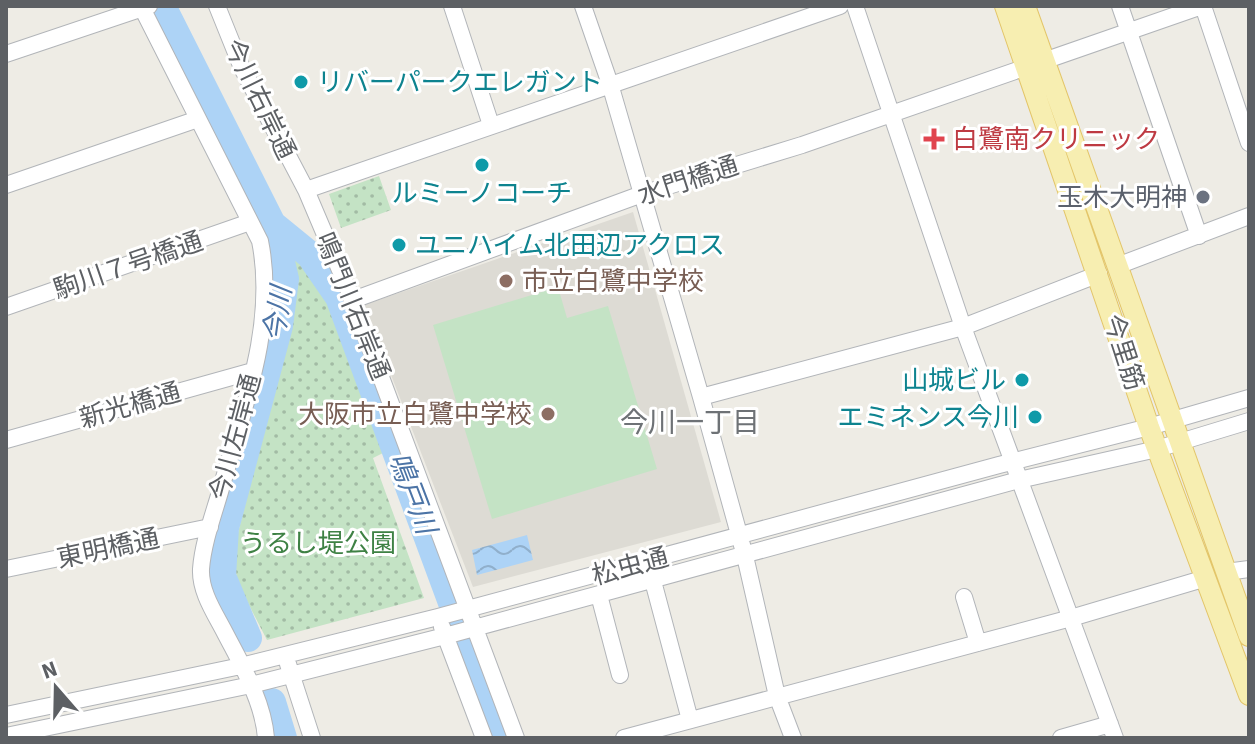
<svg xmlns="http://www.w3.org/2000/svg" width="1255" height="744" font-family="'Source Sans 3','Noto Sans JP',sans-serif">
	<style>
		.education { fill: #dddbd4 }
		.green { fill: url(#green-dots) }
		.pitch { fill: #c4e3c5 }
		.water { fill: url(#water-waves) }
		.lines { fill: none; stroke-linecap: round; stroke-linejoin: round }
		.river { stroke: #add3f6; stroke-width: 28 }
		.minor-casing { stroke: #b2b5b9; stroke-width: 18 }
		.major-casing { stroke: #e3c569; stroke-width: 22 }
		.minor { stroke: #fff; stroke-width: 16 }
		.major { stroke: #f7eeb1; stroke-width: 20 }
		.culture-dot { fill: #0f9aa8; stroke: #fff; stroke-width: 3 }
		.health-dot { fill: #e0444e; stroke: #fff; stroke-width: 3 }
		.worship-dot { fill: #6b7280; stroke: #fff; stroke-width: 3 }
		.education-dot { fill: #8d6e63; stroke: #fff; stroke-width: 3 }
		.labels { text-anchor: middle; stroke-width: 6; stroke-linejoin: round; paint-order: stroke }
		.culture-label { font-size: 26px; fill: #0d838f; stroke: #fff; text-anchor: start }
		.street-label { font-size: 26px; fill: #5d6064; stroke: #fff }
		.health-label { font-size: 26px; fill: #be3a42; stroke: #fff; text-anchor: start }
		.worship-label { font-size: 26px; fill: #5b616d; stroke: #fff; text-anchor: end }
		.education-label { font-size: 26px; fill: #785e54; stroke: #fff; text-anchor: start }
		.park-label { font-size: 26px; fill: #3e8144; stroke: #fff }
		.water-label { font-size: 28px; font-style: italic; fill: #4c74a6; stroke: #fff }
		.neighbourhood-label { font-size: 28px; fill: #6e7276; stroke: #fff }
	</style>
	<defs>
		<pattern id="green-dots" width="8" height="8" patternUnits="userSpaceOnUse" patternTransform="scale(2)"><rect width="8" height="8" fill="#c4e3c5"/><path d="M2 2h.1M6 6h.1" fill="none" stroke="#a2bba4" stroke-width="1.8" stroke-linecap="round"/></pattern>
		<pattern id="water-waves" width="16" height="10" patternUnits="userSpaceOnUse" patternTransform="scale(2)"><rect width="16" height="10" fill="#add3f6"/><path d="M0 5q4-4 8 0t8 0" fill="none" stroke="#90afcb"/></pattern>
	</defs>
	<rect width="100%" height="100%" fill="#eeece5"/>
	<path class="education" d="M 633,212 L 721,522 L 473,587 L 364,305 Z"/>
	<path class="green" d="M 379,176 L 391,210 L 341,228 L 329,194 Z
		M 290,248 C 332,279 366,401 385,452 L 373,458 L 424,598 L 267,640 L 237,582 L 234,549 L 290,323 L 295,286 Z"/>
	<path class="pitch" d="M 558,287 L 567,318 L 608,306 L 657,469 L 492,519 L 433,325 Z"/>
	<path class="water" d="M 527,535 L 533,560 L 477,575 L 472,550 Z"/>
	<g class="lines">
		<path class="river" d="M 162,6 L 272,224 L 285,279 L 279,326 L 225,528 L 222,576 L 248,638
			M 272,224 L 310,255 L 339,297 L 468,646 L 505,738
			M 272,702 L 283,738"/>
		<defs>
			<path id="minor" d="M 141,6 L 260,241 C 277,325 242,412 220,492 C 213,516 203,543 201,569 C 200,591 214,612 224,631 C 241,664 263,700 266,738
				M 217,6 L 242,68 L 306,190 L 348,289 L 516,738
				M 452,6 L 491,125
				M 583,6 L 610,84 L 701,397 L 745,556 L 777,696 L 793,738
				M 855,6 L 963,327 L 1115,738
				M 1120,6 L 1199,236
				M 1203,6 L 1249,143
				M 6,54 L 149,6
				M 6,185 L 198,119
				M 306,190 L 840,6
				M 1117,266 L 1249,216
				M 353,300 L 642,194 L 802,145 L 1202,6
				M 6,307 L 250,222
				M 701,397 L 963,327 L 1099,274
				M 6,440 L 253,371
				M 6,569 L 210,527
				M 1226,572 L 1249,569
				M 653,581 L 690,720
				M 599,595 L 620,675
				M 964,597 L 978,643
				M 442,627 L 484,738
				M 288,664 L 312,738
				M 6,715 L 241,666 L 438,617 L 999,465 L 1149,427 L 1249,398
				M 6,736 L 251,685 L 445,636 L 1019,480 L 1157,449 L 1249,421
				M 624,738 L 1071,618 L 1206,578
				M 1061,738 L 1110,724"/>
			<path id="major" d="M 1005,6 L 1149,427 L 1249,695
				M 1025,6 L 1249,636"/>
		</defs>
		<use href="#minor" class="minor-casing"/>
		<use href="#major" class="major-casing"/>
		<use href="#minor" class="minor"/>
		<use href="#major" class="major"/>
	</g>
	<g class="culture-dot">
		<circle cx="301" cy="82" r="8"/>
		<circle cx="482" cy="165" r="8"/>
		<circle cx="399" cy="245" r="8"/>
		<circle cx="1022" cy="380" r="8"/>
		<circle cx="1035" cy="417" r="8"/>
	</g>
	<path class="health-dot" d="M930 127h8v8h8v8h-8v8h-8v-8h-8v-8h8z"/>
	<circle class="worship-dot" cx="1203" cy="197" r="8"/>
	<g class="education-dot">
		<circle cx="506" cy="281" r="8"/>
		<circle cx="548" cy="414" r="8"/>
	</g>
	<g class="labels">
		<g class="culture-label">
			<text x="317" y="91">リバーパークエレガント</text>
			<text x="482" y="202" text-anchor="middle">ルミーノコーチ</text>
			<text x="415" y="254">ユニハイム北田辺アクロス</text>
			<text x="1006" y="389" text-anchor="end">山城ビル</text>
			<text x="1019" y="426" text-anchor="end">エミネンス今川</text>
		</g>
		<g class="street-label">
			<text transform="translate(260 99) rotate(64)" y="9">今川右岸通</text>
			<text transform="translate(688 180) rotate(-18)" y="9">水門橋通</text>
			<text transform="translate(128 265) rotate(-19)" y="9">駒川７号橋通</text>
			<text transform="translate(353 306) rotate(68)" y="9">鳴門川右岸通</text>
			<text transform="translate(1124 352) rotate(72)" y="9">今里筋</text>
			<text transform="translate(130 405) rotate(-16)" y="9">新光橋通</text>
			<text transform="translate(235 437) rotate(-75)" y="9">今川左岸通</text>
			<text transform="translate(108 548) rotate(-12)" y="9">東明橋通</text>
			<text transform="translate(630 566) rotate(-15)" y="9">松虫通</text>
		</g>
		<g class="health-label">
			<text x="952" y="148">白鷺南クリニック</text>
		</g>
		<g class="worship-label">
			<text x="1187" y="206">玉木大明神</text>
		</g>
		<g class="education-label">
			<text x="522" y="290">市立白鷺中学校</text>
			<text x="532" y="423" text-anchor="end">大阪市立白鷺中学校</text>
		</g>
		<g class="park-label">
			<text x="318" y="552">うるし堤公園</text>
		</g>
		<g class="water-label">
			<text transform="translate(277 314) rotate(-82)" y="10">今川</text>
			<text transform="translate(413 493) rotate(69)" y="10">鳴戸川</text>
		</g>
		<g class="neighbourhood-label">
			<text x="690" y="432">今川一丁目</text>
		</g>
	</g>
	<rect width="1255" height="744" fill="none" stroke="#5d6064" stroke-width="16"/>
	<g transform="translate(56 688) rotate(340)" stroke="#ffffff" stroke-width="6" paint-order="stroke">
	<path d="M0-6L14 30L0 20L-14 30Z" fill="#5d6064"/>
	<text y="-12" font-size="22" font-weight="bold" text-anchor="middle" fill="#5d6064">N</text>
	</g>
</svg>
